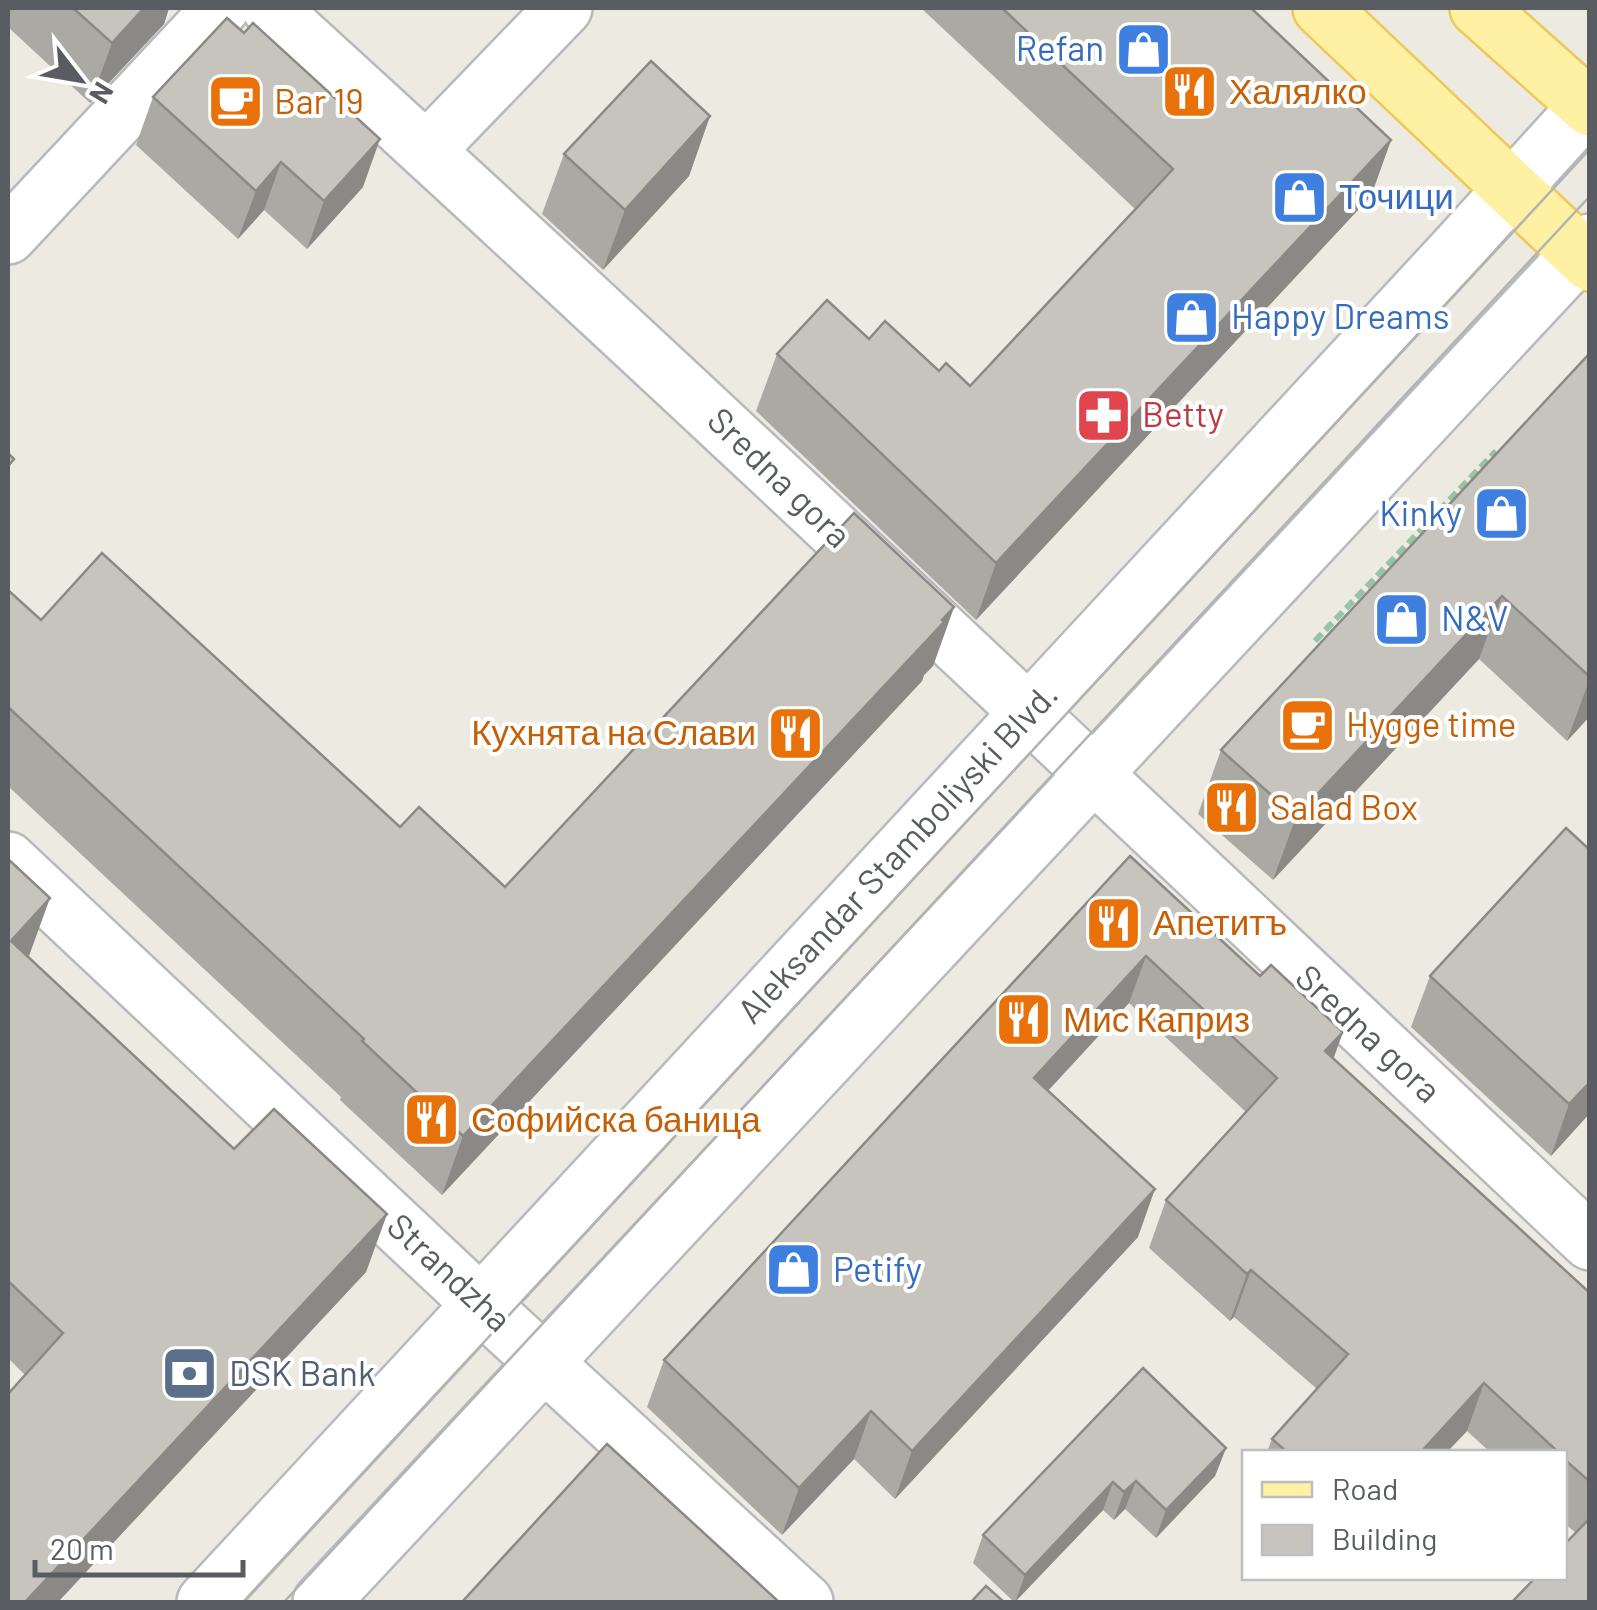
<svg xmlns="http://www.w3.org/2000/svg" width="1597" height="1610" font-family="Barlow,sans-serif">
	<style>
		.lines { fill: none; stroke-linecap: round; stroke-linejoin: round }
		.street-casing { stroke: #b6b9be; stroke-width: 60 }
		.secondary-casing { stroke: #b7bac0; stroke-width: 60 }
		.primary-casing { stroke: #f0c857; stroke-width: 60 }
		.path { stroke: #96c5a4; stroke-width: 6; stroke-dasharray: 10 5; stroke-linecap: butt }
		.street { stroke: #fff; stroke-width: 55 }
		.secondary { stroke: #fff; stroke-width: 55 }
		.primary { stroke: #fef1a4; stroke-width: 55 }
		.tram { stroke: #b2b3b3; stroke-width: 2.5 }
		.wall { fill: #aba9a3 }
		.shaded-wall { fill: #8b8985 }
		.building { fill: #c7c4be; stroke: #8b8985; stroke-width: 2.5 }
		.labels { text-anchor: middle; stroke-width: 8; stroke-linejoin: round; paint-order: stroke }
		.shop-label { font-size: 35px; fill: #366cbe; stroke: #fff; text-anchor: start }
		.food-label { font-size: 35px; fill: #c56008; stroke: #fff; text-anchor: start }
		.health-label { font-size: 35px; fill: #be3a42; stroke: #fff; text-anchor: start }
		.street-label { font-size: 35px; fill: #595d62; stroke: #fff }
		.service-label { font-size: 35px; fill: #4e5e75; stroke: #fff; text-anchor: start }
	</style>
	<rect width="100%" height="100%" fill="#eceae1"/>
	<g class="lines">
		<defs>
			<path id="street" d="M 270,8 C 715,413 1151,829 1590,1242
				M 427,150 L 564,8
				M 8,236 L 221,8
				M 8,860 L 501,1323 L 805,1602"/>
			<path id="secondary" d="M 205,1602 L 1462,244 L 1590,103
				M 321,1602 L 1590,242"/>
			<path id="primary" d="M 1321,8 L 1590,263
				M 1478,8 L 1590,108"/>
		</defs>
		<use href="#street" class="street-casing"/>
		<use href="#secondary" class="secondary-casing"/>
		<use href="#primary" class="primary-casing"/>
		<path class="path" d="M 1315,641 L 1496,451"/>
		<use href="#street" class="street"/>
		<use href="#secondary" class="secondary"/>
		<use href="#primary" class="primary"/>
		<path class="tram" d="M 243,1602 L 1590,149
			M 284,1602 L 1590,196"/>
	</g>
	<path class="wall" d="M 8,8 L 169,8 L 164,24 L 90,103 L 8,27 Z
		M 921,8 L 1251,8 L 1391,140 L 1371,196 L 976,620 L 756,411 L 777,354 L 869,339 L 970,386 L 1135,209 Z
		M 153,97 L 363,187 L 307,249 L 264,210 L 238,239 L 136,145 Z
		M 710,116 L 689,176 L 603,270 L 542,214 L 564,154 Z
		M 1590,353 L 1590,716 L 1567,741 L 1479,659 L 1273,880 L 1198,814 L 1221,750 Z
		M 8,590 L 41,620 L 505,887 L 954,607 L 933,666 L 924,675 L 922,681 L 442,1195 L 340,1100 L 341,1097 L 8,786 Z
		M 1130,856 L 1260,976 L 1343,1032 L 1333,1059 L 1590,1293 L 1590,1602 L 1576,1533 L 1564,1523 L 1564,1452 L 1490,1452 L 1467,1431 L 1447,1452 L 1267,1452 L 1272,1439 L 1317,1389 L 1234,1317 L 1230,1321 L 1149,1248 L 1166,1200 L 1246,1112 L 1129,1003 L 1048,1091 L 1138,1237 L 895,1499 L 854,1459 L 782,1535 L 647,1407 L 664,1360 Z
		M 8,859 L 28,957 L 234,1149 L 387,1214 L 366,1272 L 58,1602 L 8,1602 L 25,1375 L 8,1358 Z
		M 1430,976 L 1590,1113 L 1551,1156 L 1411,1027 Z
		M 1143,1368 L 1226,1448 L 1215,1476 L 1156,1538 L 1125,1509 L 1114,1520 L 1103,1510 L 1014,1602 L 973,1563 L 983,1535 Z"/>
	<path class="shaded-wall" d="M 144,8 L 169,8 L 164,24 L 90,103 L 112,43 Z
		M 710,116 L 689,176 L 603,270 L 625,210 Z
		M 380,139 L 363,187 L 307,249 L 324,201 Z
		M 1391,140 L 1371,196 L 976,620 L 996,563 Z
		M 281,162 L 264,210 L 238,239 L 256,191 Z
		M 1502,596 L 1479,659 L 1273,880 L 1296,817 Z
		M 954,607 L 933,666 L 924,675 L 922,681 L 442,1195 L 463,1136 Z
		M 1590,678 L 1590,716 L 1567,741 Z
		M 50,898 L 29,956 L 11,941 Z
		M 1146,956 L 1129,1003 L 1016,1125 L 1034,1078 Z
		M 1343,1032 L 1326,1079 L 1325,1051 Z
		M 1590,1082 L 1590,1113 L 1551,1156 L 1569,1104 Z
		M 1155,1189 L 1138,1237 L 895,1499 L 912,1451 Z
		M 387,1214 L 366,1272 L 58,1602 L 25,1602 Z
		M 1251,1270 L 1234,1317 L 1230,1321 L 1247,1274 Z
		M 1484,1383 L 1467,1431 L 1447,1452 L 1421,1452 Z
		M 871,1411 L 854,1459 L 782,1535 L 799,1488 Z
		M 1226,1448 L 1215,1476 L 1156,1538 L 1166,1510 Z
		M 1136,1481 L 1125,1509 L 1114,1520 L 1124,1492 Z
		M 1113,1482 L 1103,1510 L 1015,1602 L 1025,1575 Z"/>
	<path class="building" d="M 73,8 L 144,8 L 112,43 Z
		M 1002,8 L 1251,8 L 1391,140 L 996,563 L 777,354 L 827,300 L 869,339 L 885,321 L 939,371 L 946,363 L 970,386 L 1173,169 Z
		M 227,18 L 244,33 L 253,23 L 380,139 L 324,201 L 281,162 L 256,191 L 153,97 Z
		M 651,61 L 710,116 L 625,210 L 564,154 Z
		M 1590,353 L 1590,677 L 1502,596 L 1296,817 L 1221,750 Z
		M 8,453 L 14,459 L 8,466 Z
		M 854,513 L 954,607 L 942,620 L 944,622 L 463,1136 L 362,1041 L 364,1039 L 8,707 L 8,590 L 41,620 L 102,553 L 400,827 L 419,807 L 505,887 Z
		M 1566,828 L 1590,850 L 1590,1082 L 1569,1104 L 1430,976 Z
		M 1130,856 L 1260,976 L 1271,965 L 1343,1032 L 1325,1051 L 1590,1293 L 1590,1482 L 1564,1459 L 1564,1452 L 1558,1452 L 1484,1383 L 1421,1452 L 1287,1452 L 1272,1439 L 1348,1354 L 1251,1270 L 1247,1274 L 1166,1200 L 1277,1078 L 1146,956 L 1034,1078 L 1155,1189 L 912,1451 L 871,1411 L 799,1488 L 664,1360 Z
		M 8,859 L 50,898 L 11,941 L 234,1149 L 274,1109 L 387,1214 L 25,1602 L 8,1602 L 8,1394 L 63,1333 L 8,1281 Z
		M 1143,1368 L 1226,1448 L 1166,1510 L 1136,1481 L 1124,1492 L 1113,1482 L 1025,1575 L 983,1535 Z
		M 607,1444 L 779,1602 L 462,1602 Z
		M 1590,1518 L 1590,1602 L 1512,1602 L 1535,1578 L 1564,1578 L 1564,1545 Z
		M 986,1586 L 1004,1602 L 971,1602 Z"/>
	<defs>
		<symbol id="shop-square" viewBox="-11 -11 22 22"><rect x="-9" y="-9" width="18" height="18" rx="4" fill="#3f7fe0" stroke="#fff"/><path d="M-5-2.5h2.3a2.7 3.5 0 0 1 5.4 0H5L5.5 6h-11ZM-1.5-2.5h3a1.5 2.3 0 0 0-3 0Z" fill="#fff"/></symbol>
		<symbol id="restaurant-square" viewBox="-11 -11 22 22"><rect x="-9" y="-9" width="18" height="18" rx="4" fill="#e8710a" stroke="#fff"/><path d="M-5-6h1v4h1v-4h1v4h1v-4h1v5L-1.5 .5V6h-2V.5L-5-1ZM5-6V6H3V1.5H1.5Q1.5-4 5-6Z" fill="#fff"/></symbol>
		<symbol id="cafe-square" viewBox="-11 -11 22 22"><rect x="-9" y="-9" width="18" height="18" rx="4" fill="#e8710a" stroke="#fff"/><path d="M-5.5-4.5H6V0H3Q3 3.5 0 3.5H-2.5Q-5.5 3.5-5.5 0ZM3-3.2v2h1.7v-2ZM-6 4.5H4V6H-6Z" fill="#fff"/></symbol>
		<symbol id="pharmacy-square" viewBox="-11 -11 22 22"><rect x="-9" y="-9" width="18" height="18" rx="4" fill="#e0444e" stroke="#fff"/><path d="M-2-6h4v4h4v4h-4v4h-4v-4h-4v-4h4Z" fill="#fff"/></symbol>
		<symbol id="bank-square" viewBox="-11 -11 22 22"><rect x="-9" y="-9" width="18" height="18" rx="4" fill="#5c6f8a" stroke="#fff"/><path d="M-6-4H6V4H-6ZM0-2.3a2.3 2.3 0 1 0 0 4.6a2.3 2.3 0 1 0 0-4.6Z" fill="#fff"/></symbol>
	</defs>
	<g fill-rule="evenodd">
		<use href="#shop-square" x="1112" y="18" width="63" height="63"/>
		<use href="#restaurant-square" x="1158" y="60" width="63" height="63"/>
		<use href="#cafe-square" x="204" y="70" width="63" height="63"/>
		<use href="#shop-square" x="1268" y="166" width="63" height="63"/>
		<use href="#shop-square" x="1160" y="286" width="63" height="63"/>
		<use href="#pharmacy-square" x="1072" y="384" width="63" height="63"/>
		<use href="#shop-square" x="1470" y="482" width="63" height="63"/>
		<use href="#shop-square" x="1370" y="588" width="63" height="63"/>
		<use href="#cafe-square" x="1276" y="694" width="63" height="63"/>
		<use href="#restaurant-square" x="764" y="702" width="63" height="63"/>
		<use href="#restaurant-square" x="1200" y="776" width="63" height="63"/>
		<use href="#restaurant-square" x="1082" y="892" width="63" height="63"/>
		<use href="#restaurant-square" x="992" y="988" width="63" height="63"/>
		<use href="#restaurant-square" x="400" y="1088" width="63" height="63"/>
		<use href="#shop-square" x="762" y="1238" width="63" height="63"/>
		<use href="#bank-square" x="158" y="1342" width="63" height="63"/>
	</g>
	<g class="labels">
		<g class="shop-label">
			<text x="1104" y="61" text-anchor="end">Refan</text>
			<text x="1339" y="209">Точици</text>
			<text x="1231" y="329">Happy Dreams</text>
			<text x="1462" y="526" text-anchor="end">Kinky</text>
			<text x="1441" y="631">N&amp;V</text>
			<text x="833" y="1282">Petify</text>
		</g>
		<g class="food-label">
			<text x="1229" y="104">Халялко</text>
			<text x="274" y="114">Bar 19</text>
			<text x="1346" y="737">Hygge time</text>
			<text x="756" y="745" text-anchor="end">Кухнята на Слави</text>
			<text x="1270" y="820">Salad Box</text>
			<text x="1153" y="935">Апетитъ</text>
			<text x="1063" y="1032">Мис Каприз</text>
			<text x="471" y="1132">Софийска баница</text>
		</g>
		<g class="health-label">
			<text x="1142" y="427">Betty</text>
		</g>
		<g class="street-label">
			<text transform="translate(779 478) rotate(44)" y="12">Sredna gora</text>
			<text transform="translate(898 853) rotate(-47)" y="12">Aleksandar Stamboliyski Blvd.</text>
			<text transform="translate(1368 1034) rotate(43)" y="12">Sredna gora</text>
			<text transform="translate(449 1273) rotate(43)" y="12">Strandzha</text>
		</g>
		<g class="service-label">
			<text x="229" y="1386">DSK Bank</text>
		</g>
	</g>
	<rect width="1597" height="1610" fill="none" stroke="#595d62" stroke-width="20"/>
	<rect x="1242" y="1450" width="325" height="130" fill="#ffffff" stroke="#bdbec0" stroke-width="2.5"/>
	<rect x="1262" y="1482" width="50" height="15" fill="#fef1a4" stroke="#bdbec0" stroke-width="2.5"/>
	<text x="1332" y="1500" font-size="30" fill="#595d62">Road</text>
	<rect x="1262" y="1525" width="50" height="30" fill="#c7c4be" stroke="#bdbec0" stroke-width="2.5"/>
	<text x="1332" y="1550" font-size="30" fill="#595d62">Building</text>
	<g transform="translate(80 80) rotate(121)" stroke="#ffffff" stroke-width="8" paint-order="stroke">
	<path d="M0-8L18 38L0 25L-18 38Z" fill="#595d62"/>
	<text y="-15" font-size="28" font-weight="bold" text-anchor="middle" fill="#595d62">N</text>
	</g>
	<path d="M35 1560v15h208v-15" fill="none" stroke="#595d62" stroke-width="5"/>
	<text x="50" y="1560" font-size="30" fill="#595d62" stroke="#ffffff" stroke-width="8" paint-order="stroke">20 m</text>
</svg>
